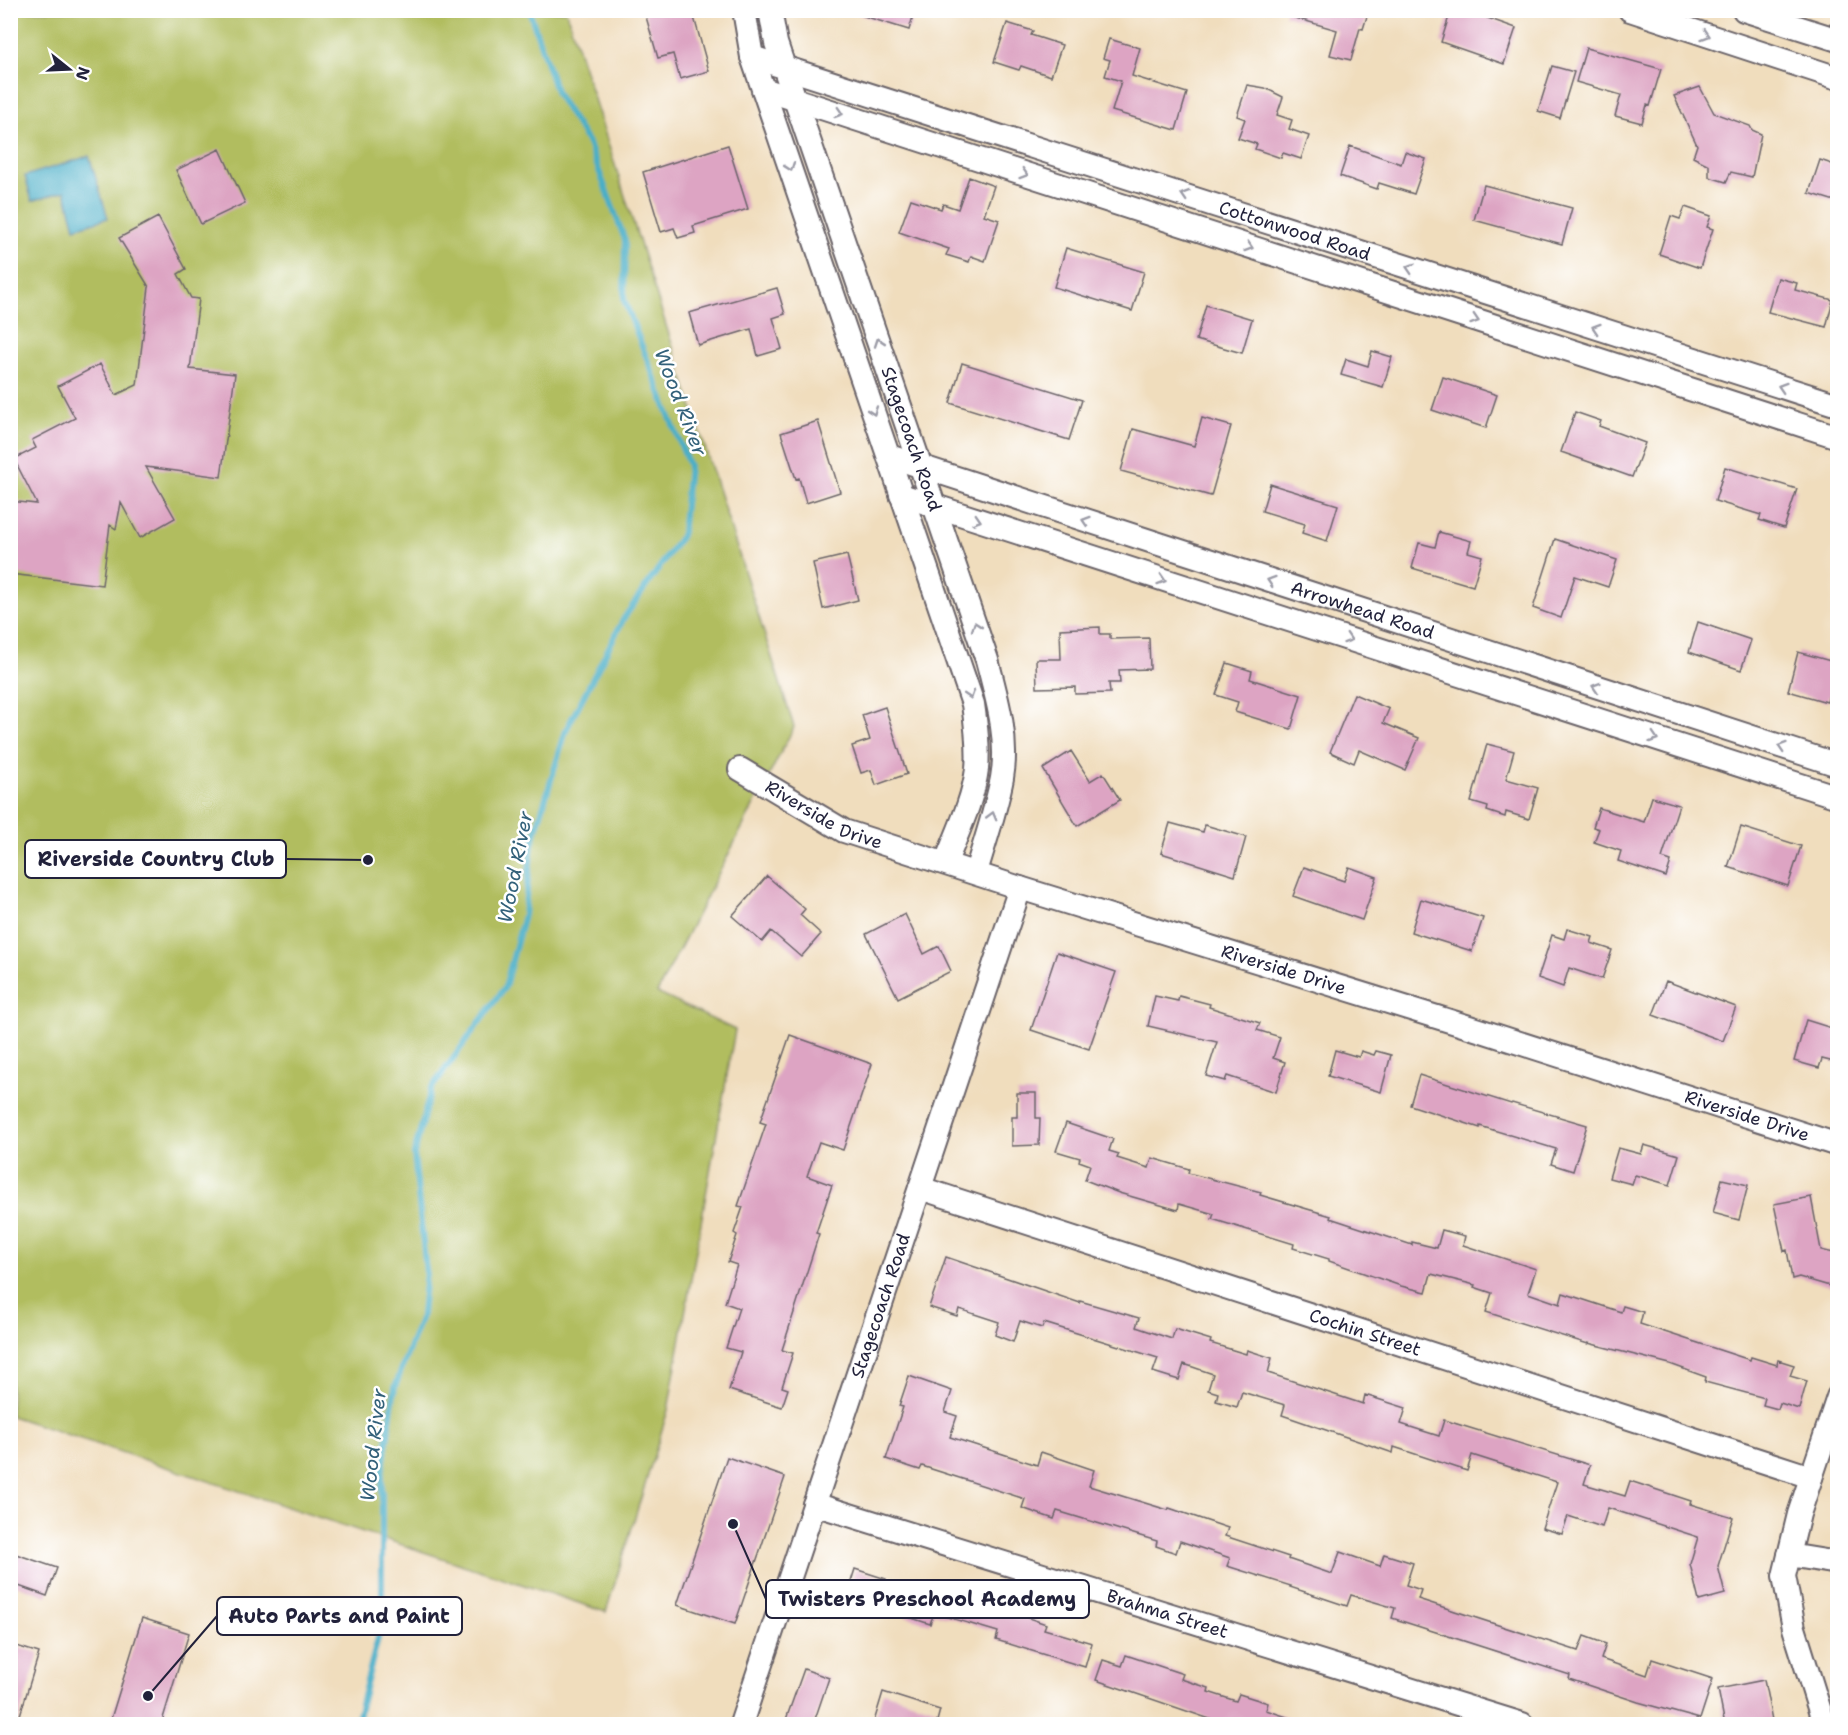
<svg xmlns="http://www.w3.org/2000/svg" width="1848" height="1735" font-family="'Shantell Sans',sans-serif">
	<style>
		.green { fill: #b1bd5f; stroke: #6a704d; stroke-width: 1.5 }
		.water { fill: #48aec7; stroke: #356881; stroke-width: 1.5 }
		.lines { fill: none; stroke-linecap: round; stroke-linejoin: round }
		.stream { stroke: #48aec7; stroke-width: 6 }
		.building { fill: #dda4c3 }
		.street-casing { stroke: #6a6368; stroke-width: 26 }
		.street { stroke: #fff; stroke-width: 22 }
		.oneway { stroke: #9c9ca7 }
		.labels { text-anchor: middle; stroke-width: 5; stroke-linejoin: round; paint-order: stroke }
		.street-label { font-size: 18px; fill: #22223b; stroke: #fff }
		.water-label { font-size: 20px; font-style: italic; fill: #33617a; stroke: #fff }
		.leader { fill: none; stroke: #22223b; stroke-width: 2 }
		.callout-dot { fill: #22223b; stroke: #fff; stroke-width: 2 }
		.callout { fill: #fff; stroke: #22223b; stroke-width: 2 }
		.callout-label { font-size: 20px; text-anchor: middle; font-weight: bold; fill: #22223b }
	</style>
	<rect width="100%" height="100%" fill="#fff"/>
	<filter id="ink" filterUnits="userSpaceOnUse"><feTurbulence type="fractalNoise" baseFrequency=".0167" numOctaves="2"/><feDisplacementMap in="SourceGraphic" scale="12" xChannelSelector="R" yChannelSelector="G"/><feConvolveMatrix kernelMatrix="1 2 1 2 8 2 1 2 1" color-interpolation-filters="sRGB"/></filter>
	<filter id="wash" filterUnits="userSpaceOnUse"><feTurbulence type="fractalNoise" baseFrequency=".008" numOctaves="4" result="noise"/><feDisplacementMap in="SourceGraphic" scale="24" xChannelSelector="R" yChannelSelector="G"/><feGaussianBlur stdDeviation="1.35" result="paint"/><feColorMatrix in="noise" values="0 0 0 0 0 0 0 0 0 0 0 0 0 0 0 0 0 1.4 0 .05"/><feComposite in="paint" operator="in"/></filter>
	<g filter="url(#wash)">
		<rect width="100%" height="100%" fill="#f0ddbd"/>
		<path class="green" d="M 11,11 L 566,11 L 794,727 L 657,993 L 735,1030 L 668,1410 L 606,1612 L 11,1416 Z"/>
		<path class="water" d="M 89,156 L 108,218 L 75,228 L 65,191 L 32,201 L 25,176 Z"/>
		<g class="lines">
			<path class="stream" d="M 356,1724 L 382,1622 L 382,1475 L 395,1387 L 422,1314 L 426,1272 L 414,1154 L 431,1089 L 505,987 L 524,915 L 532,844 L 566,730 L 624,618 L 682,535 L 689,466 L 624,300 L 625,240 L 589,144 L 557,94 L 529,10"/>
		</g>
		<g id="blocks">
			<path class="building" d="M 644,10 L 692,10 L 709,71 L 680,79 L 673,54 L 658,58 Z
				M 857,10 L 915,10 L 909,30 L 857,14 Z
				M 1285,10 L 1369,10 L 1363,29 L 1360,28 L 1351,60 L 1330,55 L 1337,30 L 1285,15 Z
				M 1451,10 L 1465,10 L 1516,28 L 1504,64 L 1441,42 Z
				M 1007,23 L 1033,31 L 1031,35 L 1062,45 L 1051,76 L 1021,66 L 1019,70 L 994,62 Z
				M 1109,39 L 1140,48 L 1132,76 L 1187,93 L 1176,130 L 1112,111 L 1121,81 L 1105,76 L 1110,60 L 1103,58 Z
				M 1586,48 L 1661,69 L 1650,106 L 1647,105 L 1642,123 L 1615,116 L 1621,95 L 1576,82 Z
				M 1552,66 L 1574,72 L 1560,118 L 1538,111 Z
				M 1247,85 L 1265,88 L 1283,97 L 1277,115 L 1292,120 L 1289,129 L 1309,136 L 1301,159 L 1283,153 L 1281,158 L 1255,149 L 1257,144 L 1238,138 L 1245,119 L 1237,116 Z
				M 1700,87 L 1714,113 L 1750,126 L 1752,130 L 1761,134 L 1752,177 L 1731,172 L 1726,182 L 1709,177 L 1709,165 L 1693,157 L 1697,145 L 1674,96 Z
				M 728,145 L 748,209 L 693,226 L 695,233 L 678,238 L 674,228 L 661,232 L 643,172 Z
				M 1350,146 L 1401,164 L 1405,152 L 1426,159 L 1414,194 L 1379,183 L 1377,189 L 1340,176 Z
				M 220,149 L 245,203 L 201,224 L 176,170 Z
				M 1820,160 L 1838,166 L 1838,202 L 1809,193 Z
				M 969,177 L 994,186 L 984,215 L 999,220 L 985,261 L 971,256 L 969,262 L 946,255 L 949,249 L 899,232 L 911,199 L 941,209 L 943,204 L 958,209 Z
				M 1484,185 L 1572,208 L 1562,244 L 1474,220 Z
				M 1685,207 L 1711,216 L 1707,227 L 1713,229 L 1700,268 L 1659,254 L 1671,216 L 1680,219 Z
				M 158,217 L 186,269 L 178,274 L 191,298 L 199,299 L 190,369 L 235,374 L 221,477 L 146,467 L 175,518 L 140,538 L 121,503 L 116,529 L 110,525 L 102,585 L 10,574 L 10,501 L 37,504 L 14,459 L 36,448 L 32,440 L 75,418 L 58,386 L 100,364 L 116,395 L 137,385 L 149,287 L 119,238 Z
				M 1066,248 L 1144,272 L 1132,311 L 1054,287 Z
				M 1778,278 L 1797,283 L 1795,290 L 1833,300 L 1826,327 L 1768,312 Z
				M 777,288 L 785,314 L 773,318 L 782,349 L 758,356 L 751,329 L 698,345 L 689,313 Z
				M 1206,305 L 1252,319 L 1242,353 L 1196,340 Z
				M 1372,351 L 1392,357 L 1383,387 L 1341,375 L 1346,359 L 1368,366 Z
				M 962,363 L 1082,400 L 1069,440 L 950,403 Z
				M 1443,377 L 1497,395 L 1486,428 L 1432,410 Z
				M 1575,412 L 1601,421 L 1599,426 L 1645,443 L 1632,477 L 1561,452 Z
				M 1202,418 L 1231,426 L 1211,496 L 1121,471 L 1133,429 L 1194,446 Z
				M 818,421 L 840,492 L 806,503 L 799,478 L 796,479 L 781,433 Z
				M 1725,467 L 1797,489 L 1784,528 L 1759,520 L 1761,515 L 1715,501 Z
				M 1270,484 L 1338,505 L 1327,541 L 1302,533 L 1305,524 L 1262,511 Z
				M 1439,532 L 1471,541 L 1468,552 L 1482,556 L 1473,586 L 1412,568 L 1419,543 L 1435,547 Z
				M 1555,539 L 1617,560 L 1608,587 L 1575,576 L 1561,618 L 1533,608 Z
				M 847,555 L 858,600 L 823,609 L 813,563 Z
				M 1698,622 L 1751,640 L 1741,670 L 1689,652 Z
				M 1100,627 L 1100,634 L 1110,634 L 1110,639 L 1149,638 L 1150,669 L 1119,670 L 1120,683 L 1109,683 L 1110,693 L 1075,694 L 1075,687 L 1037,688 L 1036,659 L 1061,659 L 1060,629 Z
				M 1798,652 L 1838,663 L 1838,697 L 1829,695 L 1827,702 L 1788,691 Z
				M 1227,663 L 1252,671 L 1250,679 L 1301,695 L 1291,729 L 1235,712 L 1238,702 L 1216,695 Z
				M 1354,694 L 1389,709 L 1383,723 L 1419,738 L 1405,770 L 1359,750 L 1354,763 L 1330,752 Z
				M 885,707 L 907,774 L 876,785 L 871,770 L 861,773 L 852,746 L 870,740 L 862,715 Z
				M 1487,744 L 1514,751 L 1506,779 L 1538,788 L 1529,819 L 1506,812 L 1505,817 L 1487,811 L 1488,807 L 1471,802 Z
				M 1071,751 L 1090,781 L 1103,773 L 1120,800 L 1077,826 L 1043,769 Z
				M 1652,797 L 1679,805 L 1662,858 L 1671,861 L 1666,877 L 1618,861 L 1621,851 L 1594,842 L 1599,829 L 1593,827 L 1599,808 L 1644,822 Z
				M 1170,823 L 1203,832 L 1205,825 L 1246,837 L 1235,876 L 1161,853 Z
				M 1741,827 L 1801,846 L 1788,886 L 1728,867 Z
				M 1304,867 L 1344,881 L 1349,867 L 1377,877 L 1362,920 L 1293,896 Z
				M 767,876 L 805,909 L 800,915 L 821,934 L 801,957 L 771,931 L 762,942 L 732,916 Z
				M 1421,899 L 1483,918 L 1472,951 L 1411,932 Z
				M 905,914 L 924,954 L 939,946 L 951,971 L 898,998 L 866,934 Z
				M 1567,929 L 1593,937 L 1591,943 L 1612,950 L 1602,979 L 1569,968 L 1563,987 L 1538,978 L 1552,935 L 1564,939 Z
				M 1057,952 L 1116,972 L 1089,1049 L 1031,1030 Z
				M 1666,981 L 1736,1007 L 1723,1041 L 1653,1015 Z
				M 1155,996 L 1178,1001 L 1179,996 L 1210,1004 L 1209,1007 L 1260,1023 L 1257,1030 L 1280,1037 L 1273,1058 L 1285,1062 L 1276,1092 L 1227,1076 L 1225,1081 L 1206,1076 L 1217,1042 L 1148,1026 Z
				M 1806,1020 L 1838,1030 L 1838,1063 L 1822,1059 L 1819,1068 L 1794,1061 Z
				M 790,1035 L 872,1064 L 843,1150 L 819,1142 L 807,1176 L 832,1185 L 816,1233 L 819,1234 L 782,1350 L 793,1353 L 782,1387 L 788,1389 L 782,1407 L 729,1390 L 741,1352 L 726,1348 L 739,1308 L 725,1303 L 737,1265 L 728,1262 L 737,1235 L 734,1233 L 743,1207 L 738,1206 L 766,1124 L 760,1122 Z
				M 1335,1050 L 1359,1057 L 1361,1051 L 1374,1055 L 1376,1051 L 1391,1055 L 1381,1092 L 1328,1076 Z
				M 1419,1075 L 1511,1104 L 1512,1103 L 1587,1125 L 1573,1171 L 1551,1164 L 1556,1149 L 1480,1126 L 1480,1128 L 1410,1105 Z
				M 1017,1093 L 1036,1093 L 1036,1118 L 1040,1118 L 1039,1145 L 1012,1146 L 1012,1117 L 1017,1117 Z
				M 1066,1123 L 1113,1139 L 1109,1151 L 1119,1154 L 1117,1158 L 1149,1168 L 1152,1158 L 1189,1169 L 1188,1173 L 1261,1192 L 1260,1195 L 1331,1216 L 1330,1218 L 1412,1245 L 1412,1242 L 1437,1248 L 1442,1230 L 1465,1236 L 1463,1245 L 1536,1269 L 1528,1293 L 1560,1304 L 1563,1293 L 1621,1312 L 1623,1306 L 1643,1312 L 1640,1324 L 1750,1360 L 1751,1357 L 1777,1365 L 1778,1360 L 1794,1365 L 1790,1376 L 1807,1381 L 1799,1409 L 1780,1403 L 1778,1409 L 1763,1405 L 1765,1398 L 1705,1382 L 1706,1377 L 1670,1364 L 1588,1343 L 1588,1344 L 1486,1312 L 1492,1293 L 1474,1287 L 1475,1285 L 1431,1274 L 1426,1292 L 1401,1286 L 1329,1261 L 1329,1259 L 1293,1248 L 1294,1244 L 1212,1219 L 1214,1214 L 1179,1204 L 1178,1210 L 1119,1193 L 1085,1180 L 1090,1165 L 1079,1161 L 1080,1158 L 1056,1151 Z
				M 1644,1145 L 1679,1155 L 1670,1185 L 1635,1175 L 1632,1184 L 1609,1178 L 1618,1148 L 1641,1154 Z
				M 1722,1179 L 1748,1185 L 1739,1220 L 1713,1213 Z
				M 1811,1197 L 1821,1250 L 1838,1254 L 1838,1273 L 1833,1287 L 1799,1277 L 1792,1279 L 1787,1250 L 1784,1251 L 1774,1204 Z
				M 946,1257 L 1080,1303 L 1080,1301 L 1139,1318 L 1136,1327 L 1172,1339 L 1175,1329 L 1211,1340 L 1210,1343 L 1246,1354 L 1247,1350 L 1272,1358 L 1268,1373 L 1363,1404 L 1365,1395 L 1406,1408 L 1401,1424 L 1439,1436 L 1444,1420 L 1590,1465 L 1584,1484 L 1625,1496 L 1630,1481 L 1691,1501 L 1690,1504 L 1733,1517 L 1718,1566 L 1725,1594 L 1699,1601 L 1690,1564 L 1698,1537 L 1608,1508 L 1602,1527 L 1568,1516 L 1562,1534 L 1542,1528 L 1557,1482 L 1472,1455 L 1467,1471 L 1394,1447 L 1393,1453 L 1282,1415 L 1285,1405 L 1242,1392 L 1237,1407 L 1216,1401 L 1218,1393 L 1208,1390 L 1213,1374 L 1184,1364 L 1179,1380 L 1153,1372 L 1158,1358 L 1044,1323 L 1042,1328 L 1020,1321 L 1013,1342 L 995,1335 L 999,1322 L 959,1309 L 957,1316 L 929,1307 Z
				M 909,1376 L 952,1391 L 945,1412 L 957,1416 L 950,1437 L 1037,1465 L 1041,1452 L 1094,1470 L 1089,1486 L 1168,1510 L 1169,1508 L 1228,1528 L 1225,1536 L 1289,1557 L 1288,1559 L 1332,1574 L 1340,1552 L 1380,1566 L 1384,1554 L 1413,1563 L 1406,1585 L 1421,1590 L 1418,1599 L 1578,1651 L 1584,1636 L 1606,1644 L 1601,1659 L 1647,1675 L 1652,1659 L 1713,1679 L 1700,1719 L 1638,1702 L 1569,1679 L 1570,1675 L 1392,1618 L 1395,1608 L 1351,1595 L 1347,1606 L 1290,1587 L 1291,1586 L 1227,1566 L 1230,1558 L 1180,1541 L 1176,1553 L 1156,1546 L 1157,1541 L 1057,1511 L 1054,1519 L 1022,1508 L 1025,1499 L 922,1466 L 920,1470 L 886,1459 L 903,1407 L 899,1406 Z
				M 727,1457 L 785,1477 L 735,1624 L 677,1605 Z
				M 10,1552 L 57,1568 L 47,1596 L 10,1583 Z
				M 855,1569 L 886,1579 L 880,1598 L 849,1588 Z
				M 920,1589 L 949,1598 L 950,1593 L 994,1606 L 1046,1624 L 1044,1629 L 1092,1643 L 1085,1667 L 996,1640 L 998,1632 L 934,1613 L 930,1624 L 887,1610 L 892,1594 L 916,1602 Z
				M 142,1618 L 189,1633 L 161,1725 L 109,1725 Z
				M 10,1644 L 39,1653 L 17,1725 L 10,1725 Z
				M 1126,1655 L 1183,1674 L 1181,1679 L 1209,1688 L 1208,1692 L 1236,1701 L 1239,1694 L 1268,1703 L 1266,1710 L 1299,1721 L 1299,1725 L 1209,1725 L 1210,1719 L 1096,1680 L 1103,1660 L 1122,1666 Z
				M 804,1669 L 829,1678 L 813,1725 L 784,1725 Z
				M 1764,1680 L 1773,1725 L 1746,1725 L 1745,1721 L 1725,1725 L 1718,1689 Z
				M 883,1692 L 940,1710 L 936,1725 L 873,1725 Z"/>
		</g>
	</g>
	<g filter="url(#ink)">
		<use href="#blocks" fill-opacity="0" stroke="#6a6368" stroke-width="1.5"/>
		<g class="lines">
			<defs>
				<g id="street">
					<path d="M 744,10 L 752,57 L 763,89 L 973,704 C 976,725 979,747 977,769 C 973,801 957,833 946,862"/>
					<path id="s1" d="M 770,10 L 776,43 L 784,67 L 987,660 C 997,698 1009,739 1002,778 C 996,810 985,841 976,872"/>
					<path d="M 1630,10 L 1838,78"/>
					<path d="M 1744,10 L 1838,40"/>
					<path id="s2" d="M 752,57 L 1838,405"/>
					<path d="M 763,89 L 1838,437"/>
					<path id="s3" d="M 889,456 L 1838,765"/>
					<path d="M 901,495 L 1838,797"/>
					<path id="s4" d="M 740,769 L 844,831 L 1020,888 L 1482,1031 L 1838,1145"/>
					<path id="s5" d="M 920,1188 L 1811,1477"/>
					<path id="s6" d="M 814,1504 L 1522,1724"/>
					<path d="M 1789,1555 L 1838,1563"/>
					<path id="s7" d="M 741,1724 L 1020,888"/>
					<path d="M 1824,1724 L 1794,1628 L 1784,1576 L 1799,1514 L 1838,1397"/>
				</g>
			</defs>
			<use href="#street" class="street-casing"/>
			<use href="#street" class="street"/>
		</g>
		<defs><path id="oneway-chevron" d="M-2-3.5L2.5 0L-2 3.5" fill="none" stroke-width="1.6" stroke-linecap="round" stroke-linejoin="round" transform="scale(1.5)"/></defs>
		<g class="oneway">
			<use href="#oneway-chevron" transform="translate(1706 35) rotate(18)"/>
			<use href="#oneway-chevron" transform="translate(839 113) rotate(18)"/>
			<use href="#oneway-chevron" transform="translate(790 167) rotate(71)"/>
			<use href="#oneway-chevron" transform="translate(1024 174) rotate(18)"/>
			<use href="#oneway-chevron" transform="translate(1185 195) rotate(-162)"/>
			<use href="#oneway-chevron" transform="translate(1249 247) rotate(18)"/>
			<use href="#oneway-chevron" transform="translate(1410 268) rotate(-162)"/>
			<use href="#oneway-chevron" transform="translate(1475 320) rotate(18)"/>
			<use href="#oneway-chevron" transform="translate(1596 328) rotate(-162)"/>
			<use href="#oneway-chevron" transform="translate(879 342) rotate(-109)"/>
			<use href="#oneway-chevron" transform="translate(1782 387) rotate(-162)"/>
			<use href="#oneway-chevron" transform="translate(873 411) rotate(71)"/>
			<use href="#oneway-chevron" transform="translate(977 520) rotate(18)"/>
			<use href="#oneway-chevron" transform="translate(1086 521) rotate(-162)"/>
			<use href="#oneway-chevron" transform="translate(1162 580) rotate(18)"/>
			<use href="#oneway-chevron" transform="translate(1271 581) rotate(-162)"/>
			<use href="#oneway-chevron" transform="translate(976 626) rotate(-109)"/>
			<use href="#oneway-chevron" transform="translate(1348 639) rotate(18)"/>
			<use href="#oneway-chevron" transform="translate(1596 687) rotate(-162)"/>
			<use href="#oneway-chevron" transform="translate(970 695) rotate(72)"/>
			<use href="#oneway-chevron" transform="translate(1654 738) rotate(18)"/>
			<use href="#oneway-chevron" transform="translate(1782 747) rotate(-162)"/>
			<use href="#oneway-chevron" transform="translate(992 816) rotate(-75)"/>
		</g>
	</g>
	<g class="labels">
		<g class="street-label">
			<text dy="6" stroke="none"><textPath href="#s2" startOffset="570">Cottonwood Road</textPath></text>
			<text dy="6" stroke="none"><textPath href="#s1" startOffset="452">Stagecoach Road</textPath></text>
			<text dy="6" stroke="none"><textPath href="#s3" startOffset="498">Arrowhead Road</textPath></text>
			<text dy="6" stroke="none"><textPath href="#s4" startOffset="96">Riverside Drive</textPath></text>
			<text dy="6" stroke="none"><textPath href="#s4" startOffset="582">Riverside Drive</textPath></text>
			<text dy="6" stroke="none"><textPath href="#s4" startOffset="1068">Riverside Drive</textPath></text>
			<text dy="6" stroke="none"><textPath href="#s7" startOffset="441">Stagecoach Road</textPath></text>
			<text dy="6" stroke="none"><textPath href="#s5" startOffset="468">Cochin Street</textPath></text>
			<text dy="6" stroke="none"><textPath href="#s6" startOffset="370">Brahma Street</textPath></text>
		</g>
		<g class="water-label">
			<text transform="translate(681 402) rotate(69)" y="7">Wood River</text>
			<text transform="translate(515 867) rotate(-79)" y="7">Wood River</text>
			<text transform="translate(373 1445) rotate(-84)" y="7">Wood River</text>
		</g>
	</g>
	<path class="leader" d="M368 860L286 859M733 1524L766 1599M148 1696L217 1616"/>
	<g class="callout-dot">
		<circle cx="368" cy="860" r="6"/>
		<circle cx="733" cy="1524" r="6"/>
		<circle cx="148" cy="1696" r="6"/>
	</g>
	<g class="callout">
		<rect x="25" y="840" width="261" height="38" rx="6"/>
		<rect x="766" y="1580" width="323" height="38" rx="6"/>
		<rect x="217" y="1597" width="245" height="38" rx="6"/>
	</g>
	<g class="callout-label">
		<text x="156" y="866">Riverside Country Club</text>
		<text x="927" y="1606">Twisters Preschool Academy</text>
		<text x="339" y="1623">Auto Parts and Paint</text>
	</g>
	<rect width="1848" height="1735" fill="none" stroke="#fff" stroke-width="36"/>
	<g transform="translate(69 69) rotate(108)" stroke="#ffffff" stroke-width="4.5" paint-order="stroke">
	<path d="M0-4.5L10 22L0 15L-10 22Z" fill="#22223b"/>
	<text y="-9" font-size="16" font-weight="bold" text-anchor="middle" fill="#22223b">N</text>
	</g>
</svg>
